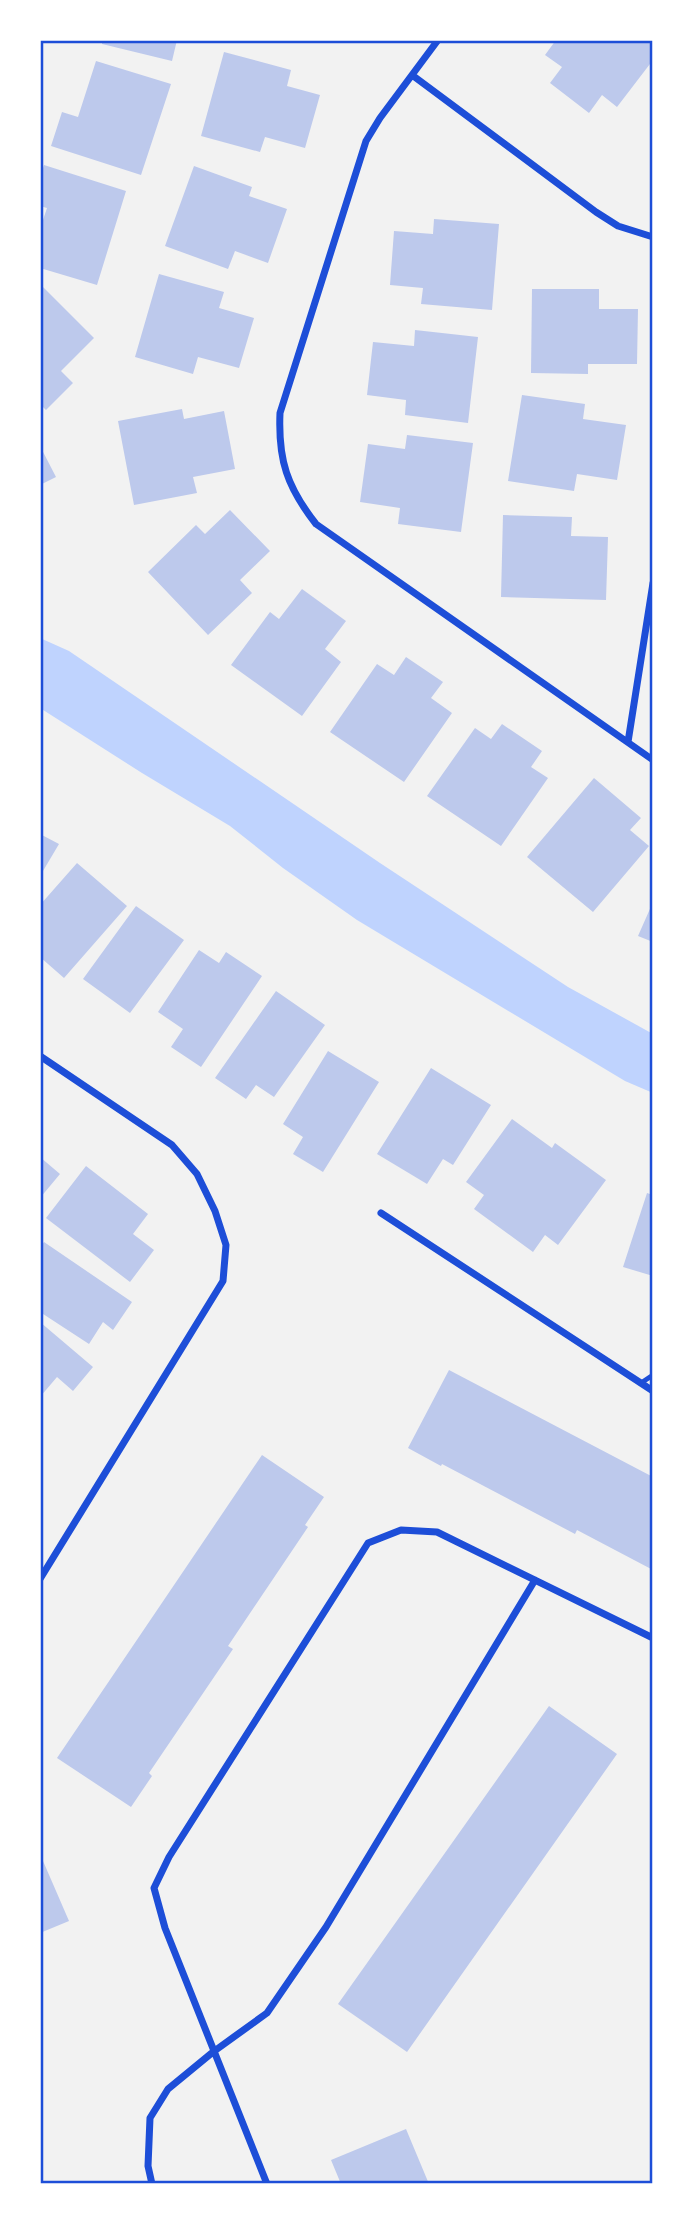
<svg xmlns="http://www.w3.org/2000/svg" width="693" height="2224" font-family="Poppins,sans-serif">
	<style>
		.water { fill: #bfd3fe }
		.building { fill: #bdc9ec }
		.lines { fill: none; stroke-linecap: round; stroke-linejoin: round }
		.service { stroke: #1d4ed8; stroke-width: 5 }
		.minor { stroke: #1d4ed8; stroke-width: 7 }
		.neatline { fill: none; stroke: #1d4ed8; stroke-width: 2.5 }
	</style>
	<rect width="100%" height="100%" fill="#f2f2f2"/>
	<path class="water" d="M 40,638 L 69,651 L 380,863 L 568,987 L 653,1034 L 653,1093 L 625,1081 L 357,920 L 283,868 L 230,826 L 142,773 L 40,708 Z"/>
	<path class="building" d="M 102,40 L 177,40 L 172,61 L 102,44 Z
		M 556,40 L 653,40 L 653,60 L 617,107 L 602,95 L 589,113 L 550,83 L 562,67 L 545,55 Z
		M 224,52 L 291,70 L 287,86 L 320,95 L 305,148 L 265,137 L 260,152 L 201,136 Z
		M 96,61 L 171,84 L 141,175 L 51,146 L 62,112 L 78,117 Z
		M 44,165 L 126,191 L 97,285 L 40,268 L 40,229 L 47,208 L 40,206 L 40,177 Z
		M 194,166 L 252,187 L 249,196 L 287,209 L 268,263 L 235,251 L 228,269 L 165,246 Z
		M 434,219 L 499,224 L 492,310 L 421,304 L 423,288 L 390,285 L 394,231 L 433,234 Z
		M 159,274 L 224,292 L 219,308 L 254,318 L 239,368 L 198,357 L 193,374 L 135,357 Z
		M 42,286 L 94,338 L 61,371 L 73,383 L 46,410 L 40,404 Z
		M 532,289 L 599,289 L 599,309 L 638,309 L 637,364 L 588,364 L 588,374 L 531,373 Z
		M 415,330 L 478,337 L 468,423 L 405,415 L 406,400 L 367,395 L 373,342 L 414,346 Z
		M 522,395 L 585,404 L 583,419 L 626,425 L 617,480 L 577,474 L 574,491 L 508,481 Z
		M 182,409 L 184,419 L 224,411 L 235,469 L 193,477 L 197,493 L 134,505 L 118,421 Z
		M 407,435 L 473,443 L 461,532 L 398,524 L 400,508 L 360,502 L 368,444 L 405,449 Z
		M 40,446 L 56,477 L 40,485 Z
		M 230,510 L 270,551 L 240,580 L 252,593 L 208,635 L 148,572 L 196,525 L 205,534 Z
		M 503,515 L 572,517 L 571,536 L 608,537 L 606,600 L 501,597 Z
		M 302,589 L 346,621 L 325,649 L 341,662 L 302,716 L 231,665 L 270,612 L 279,619 Z
		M 406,657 L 443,682 L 431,698 L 452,713 L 404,782 L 330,732 L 377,664 L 394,675 Z
		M 502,724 L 542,751 L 531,767 L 548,778 L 501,846 L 427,796 L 475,728 L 491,739 Z
		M 594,778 L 641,818 L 630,830 L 649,846 L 593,912 L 527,857 Z
		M 40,834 L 59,844 L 40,876 Z
		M 77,863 L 127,906 L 64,978 L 40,957 L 40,905 Z
		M 653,902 L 653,942 L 638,936 Z
		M 136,906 L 184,940 L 130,1013 L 83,979 Z
		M 199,950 L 219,963 L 226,952 L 262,976 L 201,1067 L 171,1047 L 183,1029 L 158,1012 Z
		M 276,991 L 325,1025 L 274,1097 L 256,1085 L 246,1099 L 215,1078 Z
		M 328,1051 L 379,1082 L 323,1172 L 293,1154 L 303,1137 L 283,1124 Z
		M 431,1068 L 491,1105 L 453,1165 L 443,1159 L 427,1184 L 377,1154 Z
		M 512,1119 L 552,1148 L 555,1143 L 606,1180 L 558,1245 L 545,1235 L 533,1252 L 474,1209 L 484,1195 L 466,1182 Z
		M 40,1157 L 60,1174 L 40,1198 Z
		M 86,1166 L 148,1214 L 133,1234 L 154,1250 L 130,1282 L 46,1218 Z
		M 647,1193 L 653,1195 L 653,1276 L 623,1267 Z
		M 44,1242 L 132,1302 L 113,1330 L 103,1322 L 89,1344 L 40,1312 L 40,1248 Z
		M 40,1322 L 93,1367 L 73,1391 L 57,1377 L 40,1397 Z
		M 449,1370 L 653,1477 L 653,1570 L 577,1530 L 575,1534 L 442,1464 L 441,1466 L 408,1448 Z
		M 262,1455 L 324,1497 L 305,1525 L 308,1527 L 228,1646 L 233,1649 L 149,1773 L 152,1776 L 131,1807 L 57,1758 Z
		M 549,1706 L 617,1754 L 407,2052 L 338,2004 Z
		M 40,1854 L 69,1921 L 40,1933 Z
		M 406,2129 L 429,2184 L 341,2184 L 331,2160 Z"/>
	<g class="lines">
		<path class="service" d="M 641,1383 L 653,1375"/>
		<path class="minor" d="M 438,40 L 380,118 L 366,141 L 280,413 C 278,460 287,487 316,524 L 653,760
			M 412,75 L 596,212 L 618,226 L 653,237
			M 628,742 L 653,583
			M 40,1056 L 172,1145 L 197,1174 L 215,1211 L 226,1245 L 223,1281 L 40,1579
			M 381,1213 L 653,1391
			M 152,2184 L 148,2166 L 150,2118 L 168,2089 L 213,2052 L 267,2013 L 326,1927 L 535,1580
			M 267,2184 L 165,1928 L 154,1888 L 169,1857 L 368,1543 L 401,1530 L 437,1532 L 653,1638"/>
	</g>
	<rect width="693" height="2224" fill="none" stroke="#ffffff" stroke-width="84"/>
	<rect x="42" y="42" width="609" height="2140" class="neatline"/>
</svg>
